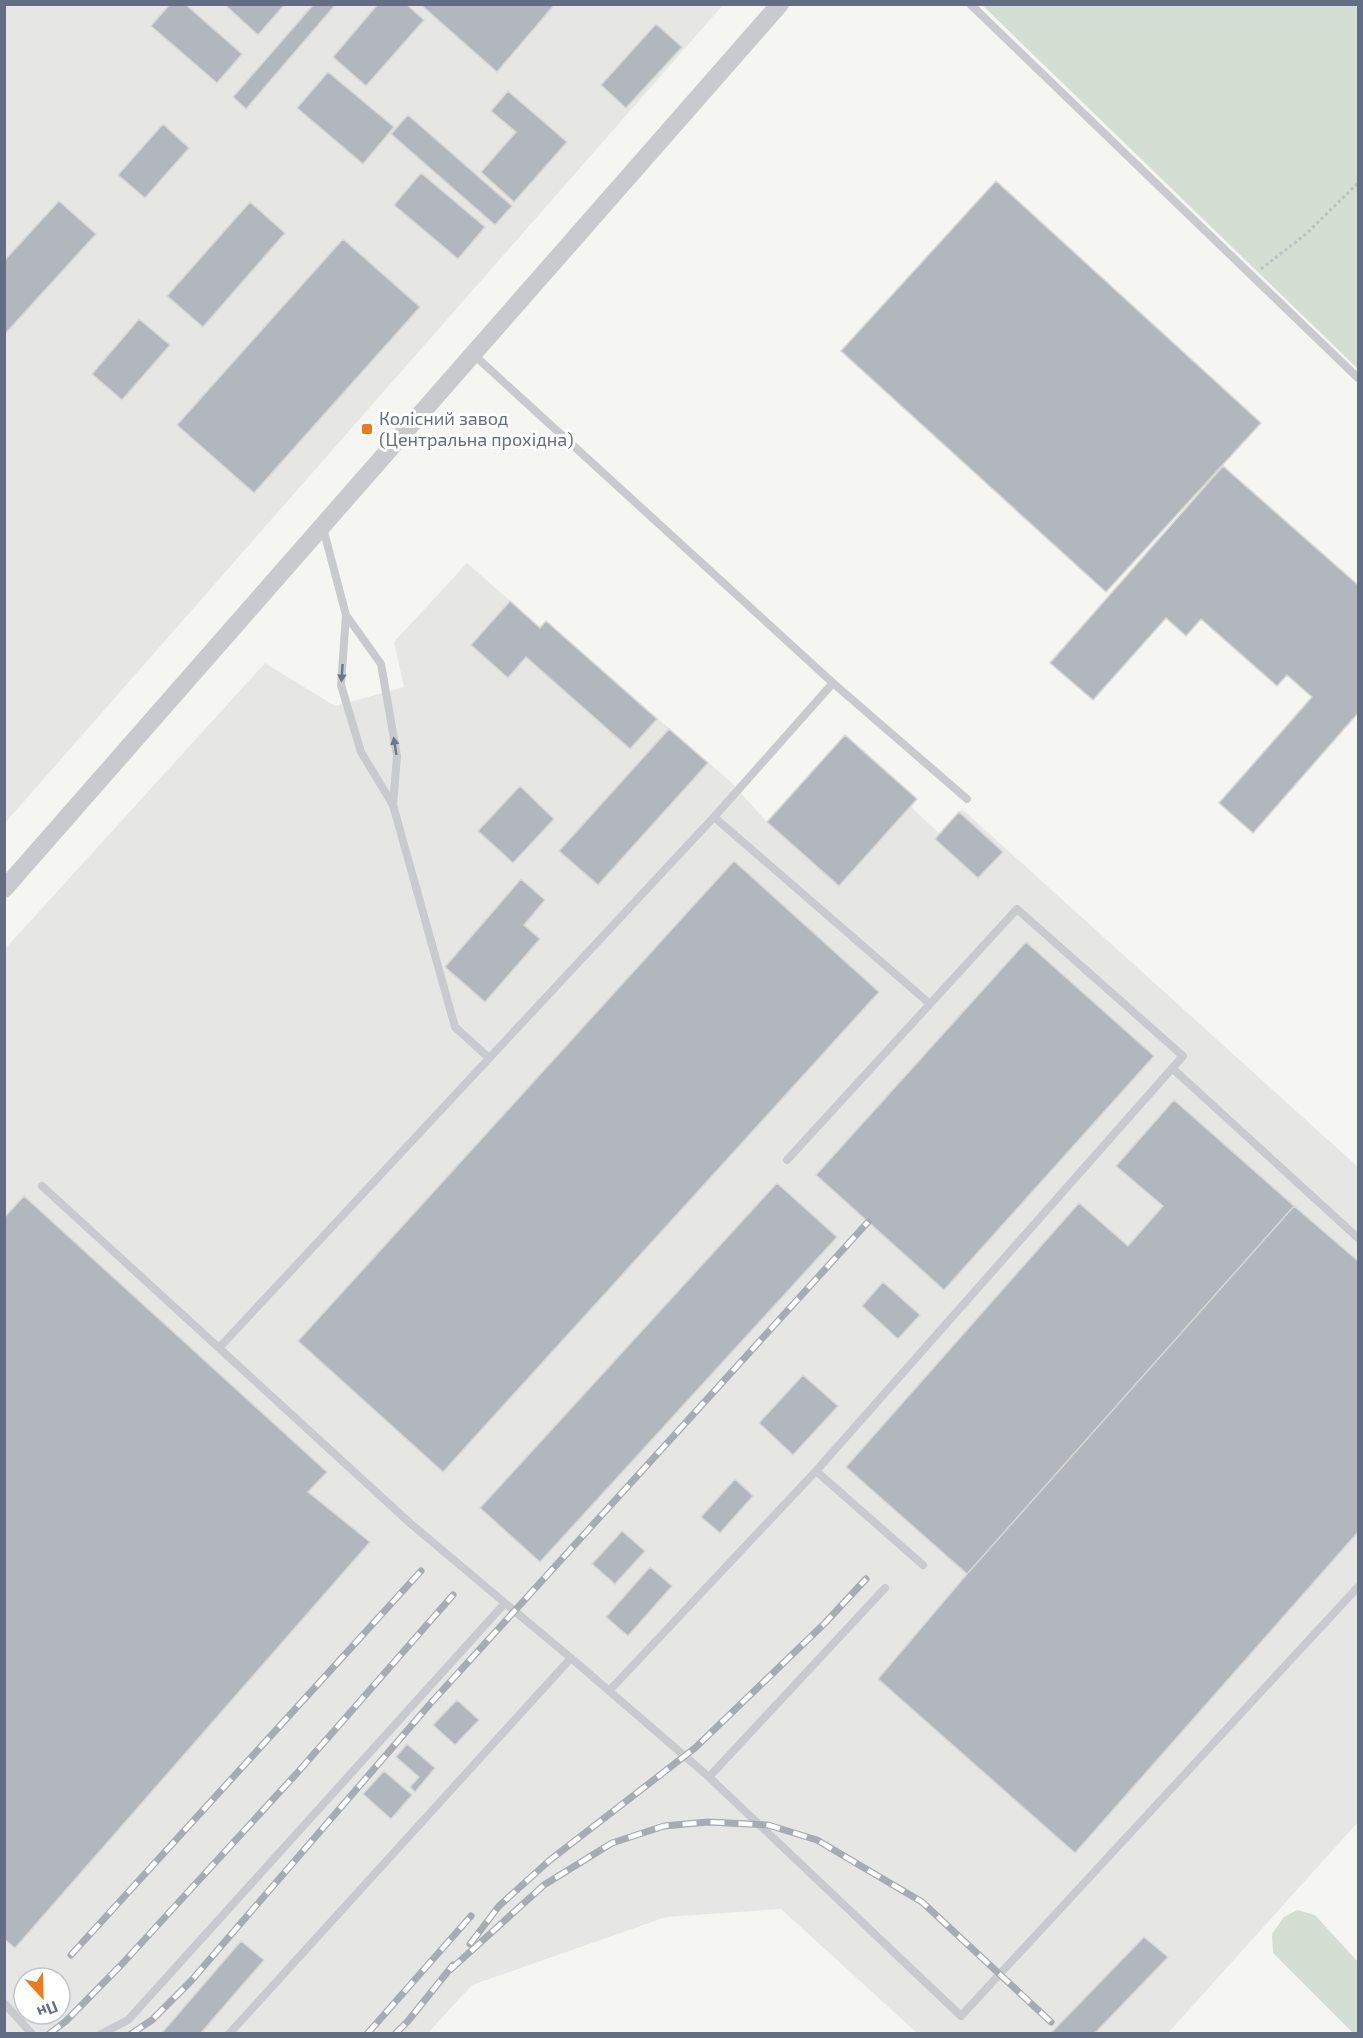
<svg xmlns="http://www.w3.org/2000/svg" width="1363" height="2038" font-family="'Exo 2',sans-serif">
	<style>
		.built { fill: #e6e7e5; fill-rule: evenodd }
		.green { fill: #d5ded3 }
		.building { fill: #b2b7be; stroke: #d7d7d5; stroke-width: 1.5 }
		.lines { fill: none; stroke-linecap: round; stroke-linejoin: round }
		.path { stroke: #bfc0c3; stroke-width: 3; stroke-dasharray: 3 3; stroke-linecap: butt }
		.service { stroke: #c8cace; stroke-width: 8 }
		.tertiary { stroke: #c8cace; stroke-width: 18 }
		.rail-casing { stroke: #a7abb2; stroke-width: 7 }
		.rail { stroke: #fff; stroke-width: 4.5; stroke-dasharray: 14; stroke-linecap: butt }
		.oneway { fill: #6d778c }
		.poi-dot { fill: #ee7b1a; stroke: #fff; stroke-width: 2 }
		.labels { text-anchor: middle; stroke-width: 6; stroke-linejoin: round; paint-order: stroke }
		.poi-label { font-size: 18px; fill: #636e85; stroke: #fff; text-anchor: start }
	</style>
	<rect width="100%" height="100%" fill="#f5f6f2"/>
	<path class="built" d="M 5,5 L 723,5 L 5,823 Z
		M 467,563 L 540,627 L 546,621 L 732,783 L 767,822 L 845,735 L 917,799 L 911,807 L 939,833 L 962,809 L 1358,1167 L 1358,1822 L 1168,2033 L 917,2033 L 781,1909 L 666,1917 L 472,1985 L 428,2033 L 5,2033 L 4,950 L 265,663 L 335,706 L 404,687 L 394,642 ZM 24,1978 L 60,1978 L 60,2014 L 24,2014 Z"/>
	<path class="green" d="M 982,5 L 1358,5 L 1358,369 Z
		M 1297,1910 L 1315,1915 L 1358,1962 L 1358,2033 L 1353,2033 L 1273,1953 L 1272,1934 L 1284,1917 Z"/>
	<path class="building" d="M 170,4 L 185,4 L 242,54 L 217,83 L 151,26 Z
		M 224,4 L 285,4 L 258,35 Z
		M 314,4 L 336,4 L 246,109 L 233,97 Z
		M 378,4 L 406,4 L 424,20 L 366,86 L 333,57 Z
		M 420,4 L 555,4 L 497,72 Z
		M 656,24 L 682,47 L 626,108 L 601,85 Z
		M 328,72 L 394,127 L 363,164 L 297,108 Z
		M 508,91 L 567,142 L 514,202 L 481,172 L 516,132 L 491,111 Z
		M 408,115 L 512,206 L 495,225 L 391,134 Z
		M 163,124 L 189,148 L 145,198 L 118,175 Z
		M 421,173 L 485,227 L 458,259 L 394,205 Z
		M 996,181 L 1261,423 L 1106,592 L 841,351 Z
		M 59,201 L 96,234 L 4,335 L 4,261 Z
		M 250,202 L 285,233 L 203,327 L 167,296 Z
		M 343,239 L 420,307 L 254,493 L 177,425 Z
		M 139,319 L 170,345 L 122,400 L 92,374 Z
		M 1223,466 L 1358,585 L 1358,713 L 1253,833 L 1219,803 L 1312,697 L 1287,675 L 1277,686 L 1201,619 L 1186,636 L 1166,618 L 1093,700 L 1050,663 Z
		M 510,601 L 540,628 L 546,621 L 657,719 L 630,749 L 526,657 L 508,678 L 471,645 Z
		M 669,729 L 708,763 L 598,885 L 559,851 Z
		M 845,735 L 917,799 L 839,886 L 767,822 Z
		M 520,786 L 554,819 L 513,863 L 478,831 Z
		M 959,812 L 1003,852 L 978,878 L 935,839 Z
		M 734,861 L 879,992 L 443,1472 L 298,1341 Z
		M 521,879 L 545,900 L 524,925 L 540,939 L 485,1002 L 445,967 Z
		M 1026,942 L 1154,1056 L 944,1290 L 816,1175 Z
		M 1174,1100 L 1294,1206 L 967,1574 L 846,1467 L 1079,1203 L 1128,1246 L 1163,1206 L 1116,1166 Z
		M 777,1183 L 837,1237 L 540,1562 L 480,1508 Z
		M 24,1196 L 327,1472 L 308,1492 L 370,1542 L 15,1948 L 4,1939 L 4,1218 Z
		M 1294,1206 L 1358,1261 L 1358,1532 L 1075,1853 L 878,1679 L 967,1574 Z
		M 883,1282 L 920,1315 L 898,1339 L 862,1306 Z
		M 803,1375 L 838,1406 L 793,1455 L 759,1423 Z
		M 735,1479 L 753,1496 L 720,1533 L 701,1517 Z
		M 622,1531 L 645,1551 L 615,1584 L 592,1564 Z
		M 650,1567 L 672,1586 L 628,1636 L 606,1617 Z
		M 457,1700 L 479,1720 L 455,1745 L 433,1725 Z
		M 407,1744 L 435,1768 L 415,1792 L 410,1787 L 419,1777 L 396,1757 Z
		M 384,1771 L 412,1795 L 391,1819 L 363,1794 Z
		M 1144,1937 L 1168,1957 L 1094,2034 L 1050,2034 Z
		M 241,1941 L 264,1960 L 200,2034 L 161,2034 Z"/>
	<g class="lines">
		<path class="path" d="M 1261,269 L 1306,234 L 1358,183"/>
		<path class="service" d="M 970,4 L 1358,378
			M 473,354 L 833,683
			M 323,528 L 346,615 L 341,685 L 361,752 L 393,805 L 455,1027 L 489,1058
			M 346,615 L 381,664 L 397,756 L 393,805
			M 930,1004 L 714,817 L 833,683 L 967,799
			M 1172,1068 L 1358,1238
			M 787,1160 L 1017,909 L 1183,1056 L 816,1471
			M 42,1186 L 219,1348
			M 885,1588 L 709,1777 L 961,2016 L 1358,1587
			M 505,1603 L 411,1524 L 219,1348 L 714,817
			M 609,1691 L 816,1471 L 923,1565
			M 4,2003 L 32,2034
			M 101,2034 L 128,2020 L 505,1603 L 571,1658
			M 229,2034 L 571,1658 L 709,1777"/>
		<path class="tertiary" d="M 4,889 L 780,4"/>
		<defs>
			<path id="rail" d="M 470,1944 L 499,1906 L 550,1860 L 695,1748 L 825,1623 L 866,1579
				M 71,1955 L 421,1571
				M 450,1970 L 544,1885 L 612,1843 L 664,1826 L 708,1822 L 768,1825 L 817,1840 L 922,1902 L 1051,2022
				M 49,2034 L 66,2021 L 123,1963 L 298,1772 L 453,1595
				M 131,2034 L 152,2020 L 191,1981 L 430,1704 L 868,1222
				M 367,2034 L 471,1916
				M 395,2034 L 408,2021 L 453,1965"/>
		</defs>
		<use href="#rail" class="rail-casing"/>
		<use href="#rail" class="rail"/>
	</g>
	<defs><path id="oneway-solid" d="M-6-.8H1V-3.2L6.5 0L1 3.2V.8H-6Z" transform="scale(1.5)"/></defs>
	<g class="oneway">
		<use href="#oneway-solid" transform="translate(342 673) rotate(94)"/>
		<use href="#oneway-solid" transform="translate(395 746) rotate(-99)"/>
	</g>
	<rect class="poi-dot" x="361" y="423" width="12" height="12" rx="3"/>
	<g class="labels">
		<g class="poi-label">
			<text x="379" y="425">Колісний завод<tspan x="379" dy="21">(Центральна прохідна)</tspan></text>
		</g>
	</g>
	<rect width="1363" height="2038" fill="none" stroke="#636e85" stroke-width="12"/>
	<g transform="translate(42 1996) rotate(158)"><circle r="28" fill="#ffffff" stroke="#c1c5ce" stroke-width="1.5"/>
	<path d="M0-4.5L10 22L0 15L-10 22Z" fill="#ee7b1a"/>
	<text y="-9" font-size="16" font-weight="bold" text-anchor="middle" fill="#636e85">Пн</text>
	</g>
</svg>
